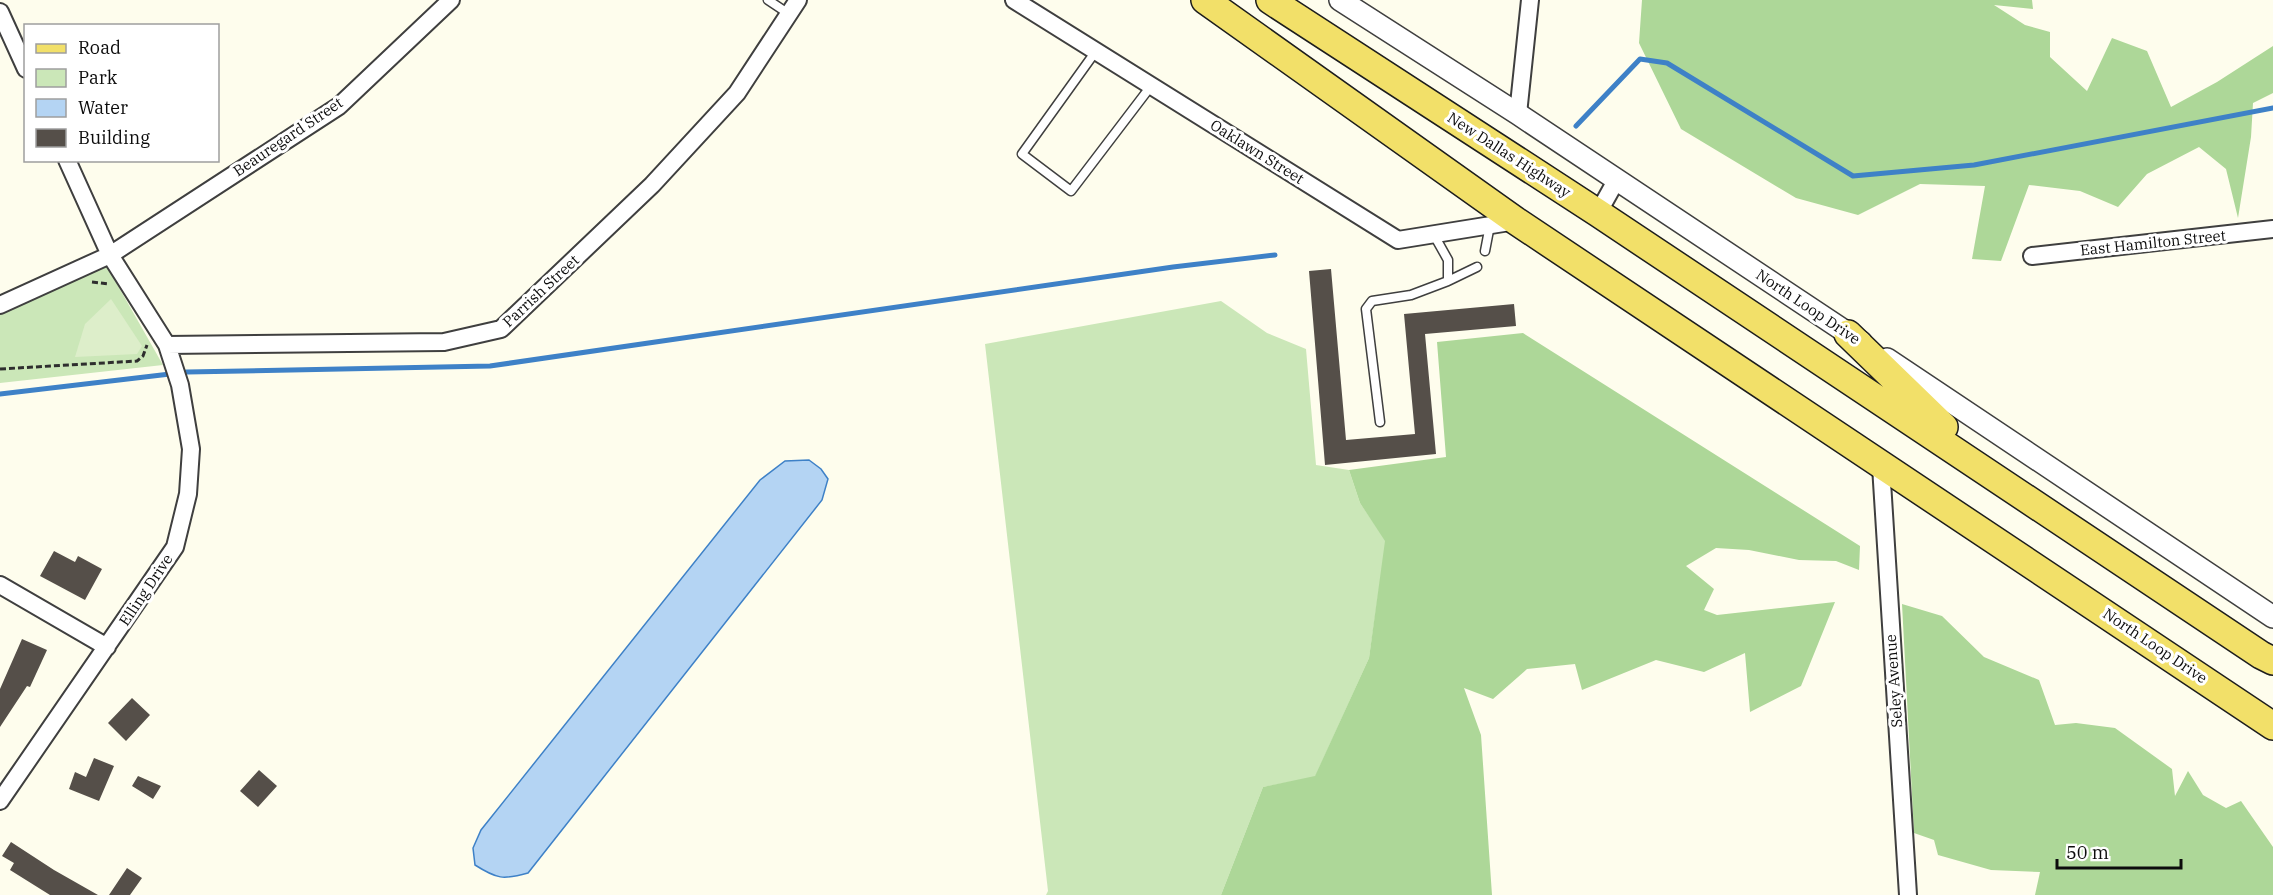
<svg xmlns="http://www.w3.org/2000/svg" width="2273" height="895" font-family="'IBM Plex Serif',serif">
	<style>
		.green { fill: #cbe7b8 }
		.forest { fill: #add798 }
		.pitch { fill: #ddeeca }
		.water { fill: #b4d4f3; stroke: #3e81c7; stroke-width: 1.5 }
		.lines { fill: none; stroke-linecap: round; stroke-linejoin: round }
		.stream { stroke: #3e81c7; stroke-width: 5 }
		.building { fill: #554f49 }
		.service-casing { stroke: #3f3f3f; stroke-width: 11 }
		.minor-casing { stroke: #3f3f3f; stroke-width: 20 }
		.tertiary-casing { stroke: #3f3f3f; stroke-width: 24 }
		.primary-casing { stroke: #1d1d1d; stroke-width: 30 }
		.path { stroke: #2e2e2e; stroke-width: 3; stroke-dasharray: 6 3; stroke-linecap: butt }
		.service { stroke: #fff; stroke-width: 8 }
		.minor { stroke: #fff; stroke-width: 16 }
		.tertiary { stroke: #fff; stroke-width: 21 }
		.primary { stroke: #f2e069; stroke-width: 27 }
		.labels { text-anchor: middle; stroke-width: 6; stroke-linejoin: round; paint-order: stroke }
		.street-label { font-size: 15px; fill: #0c0c0c; stroke: #fff }
	</style>
	<rect width="100%" height="100%" fill="#fefded"/>
	<path class="green" d="M 105,263 L 163,365 L 0,383 L 0,312 Z
		M 1221,301 L 1267,333 L 1306,349 L 1316,465 L 1349,470 L 1360,503 L 1386,541 L 1369,658 L 1315,777 L 1263,787 L 1221,895 L 1046,895 L 1048,891 L 985,344 Z"/>
	<path class="forest" d="M 1642,0 L 2032,0 L 2033,9 L 1994,5 L 2025,25 L 2050,32 L 2050,57 L 2087,91 L 2112,38 L 2147,51 L 2171,107 L 2217,82 L 2273,46 L 2273,93 L 2253,103 L 2251,137 L 2238,218 L 2226,169 L 2199,147 L 2147,174 L 2118,207 L 2080,191 L 2029,185 L 2001,261 L 1972,259 L 1985,186 L 1920,184 L 1858,215 L 1796,198 L 1681,129 L 1639,43 Z
		M 1523,333 L 1860,546 L 1859,570 L 1836,561 L 1799,560 L 1749,550 L 1716,548 L 1686,566 L 1714,589 L 1704,610 L 1717,615 L 1835,602 L 1801,686 L 1750,712 L 1745,653 L 1704,672 L 1656,660 L 1582,690 L 1575,664 L 1527,669 L 1493,699 L 1464,688 L 1481,735 L 1492,895 L 1221,895 L 1263,787 L 1315,776 L 1369,658 L 1385,541 L 1360,503 L 1349,470 L 1446,457 L 1437,342 Z
		M 1902,604 L 1942,616 L 1984,657 L 2039,680 L 2055,725 L 2076,723 L 2115,728 L 2172,769 L 2175,796 L 2188,771 L 2203,795 L 2226,808 L 2241,801 L 2273,847 L 2273,895 L 2035,895 L 2040,872 L 1991,870 L 1938,855 L 1934,840 L 1914,833 Z"/>
	<path class="pitch" d="M 111,299 L 142,346 L 137,354 L 75,357 L 85,324 Z"/>
	<path class="water" d="M 809,460 L 821,469 L 828,479 L 822,500 L 528,873 C 503,880 497,879 475,865 L 473,848 L 481,830 L 760,480 L 785,461 Z"/>
	<g class="lines">
		<path class="stream" d="M 1576,126 L 1640,59 L 1667,63 L 1853,176 L 1974,165 L 2273,108
			M 0,394 L 187,372 L 490,366 L 1173,267 L 1275,255"/>
	</g>
	<path class="building" d="M 1331,269 L 1346,440 L 1415,434 L 1404,314 L 1514,304 L 1516,326 L 1425,334 L 1436,454 L 1325,465 L 1309,271 Z
		M 54,551 L 75,562 L 78,556 L 102,569 L 85,600 L 40,576 Z
		M 22,639 L 47,650 L 30,687 L 27,686 L 0,727 L 0,689 Z
		M 132,698 L 150,715 L 126,741 L 108,723 Z
		M 94,758 L 114,766 L 99,801 L 69,789 L 75,772 L 86,777 Z
		M 259,770 L 277,786 L 258,807 L 240,791 Z
		M 138,776 L 161,786 L 153,799 L 132,786 Z
		M 11,842 L 54,870 L 98,895 L 50,895 L 10,870 L 14,863 L 2,856 Z
		M 127,868 L 142,878 L 130,895 L 109,895 Z"/>
	<g class="lines">
		<defs>
			<path id="service" d="M 768,0 L 789,14
				M 1096,51 L 1022,154 L 1071,191 L 1151,86
				M 1485,251 L 1490,225
				M 1448,281 L 1477,267
				M 1380,422 L 1366,309 L 1372,301 L 1411,295 L 1448,281 L 1448,260 L 1434,235"/>
			<path id="minor" d="M 1014,0 L 1398,240 L 1516,221
				M 0,12 L 26,69
				M 1518,114 L 1530,0
				M 1598,213 L 1617,179
				M 2032,256 L 2273,229
				M 0,305 L 110,255 L 339,106 L 451,0
				M 167,345 L 444,342 L 501,329 L 652,185 L 737,93 L 798,0
				M 1881,466 L 1908,895
				M 0,585 L 107,647
				M 0,801 L 175,547 L 188,494 L 191,449 L 180,385 L 167,345 L 110,255 L 67,160"/>
			<path id="tertiary" d="M 1340,0 L 1518,114 L 1861,342
				M 1887,359 L 2273,617"/>
			<path id="primary" d="M 1205,0 L 1516,221 L 2273,726
				M 1270,0 L 1598,213 L 2261,655 L 2273,661
				M 1848,334 L 1944,427"/>
		</defs>
		<use href="#service" class="service-casing"/>
		<use href="#minor" class="minor-casing"/>
		<use href="#tertiary" class="tertiary-casing"/>
		<use href="#primary" class="primary-casing"/>
		<path class="path" d="M 92,282 L 109,284
			M 0,369 L 137,361 L 143,356 L 147,345"/>
		<use href="#service" class="service"/>
		<use href="#minor" class="minor"/>
		<use href="#tertiary" class="tertiary"/>
		<use href="#primary" class="primary"/>
	</g>
	<g class="labels">
		<g class="street-label">
			<text transform="translate(288 137) rotate(-34)" y="5">Beauregard Street</text>
			<text transform="translate(1257 152) rotate(32)" y="5">Oaklawn Street</text>
			<text transform="translate(1509 155) rotate(33)" y="5">New Dallas Highway</text>
			<text transform="translate(2153 243) rotate(-6)" y="5">East Hamilton Street</text>
			<text transform="translate(541 291) rotate(-43)" y="5">Parrish Street</text>
			<text transform="translate(1808 307) rotate(34)" y="5">North Loop Drive</text>
			<text transform="translate(146 590) rotate(-56)" y="5">Elling Drive</text>
			<text transform="translate(2155 646) rotate(34)" y="5">North Loop Drive</text>
			<text transform="translate(1894 681) rotate(-94)" y="5">Seley Avenue</text>
		</g>
	</g>
	<rect x="24" y="24" width="195" height="138" fill="#ffffff" stroke="#9e9e9e" stroke-width="1.5"/>
	<rect x="36" y="44" width="30" height="9" fill="#f2e069" stroke="#9e9e9e" stroke-width="1.5"/>
	<text x="78" y="54" font-size="18" fill="#0c0c0c">Road</text>
	<rect x="36" y="69" width="30" height="18" fill="#cbe7b8" stroke="#9e9e9e" stroke-width="1.5"/>
	<text x="78" y="84" font-size="18" fill="#0c0c0c">Park</text>
	<rect x="36" y="99" width="30" height="18" fill="#b4d4f3" stroke="#9e9e9e" stroke-width="1.5"/>
	<text x="78" y="114" font-size="18" fill="#0c0c0c">Water</text>
	<rect x="36" y="129" width="30" height="18" fill="#554f49" stroke="#9e9e9e" stroke-width="1.5"/>
	<text x="78" y="144" font-size="18" fill="#0c0c0c">Building</text>
	<path d="M2057 859v9h124v-9" fill="none" stroke="#0c0c0c" stroke-width="3"/>
	<text x="2066" y="859" font-size="18" fill="#0c0c0c" stroke="#ffffff" stroke-width="4.5" paint-order="stroke">50 m</text>
</svg>
